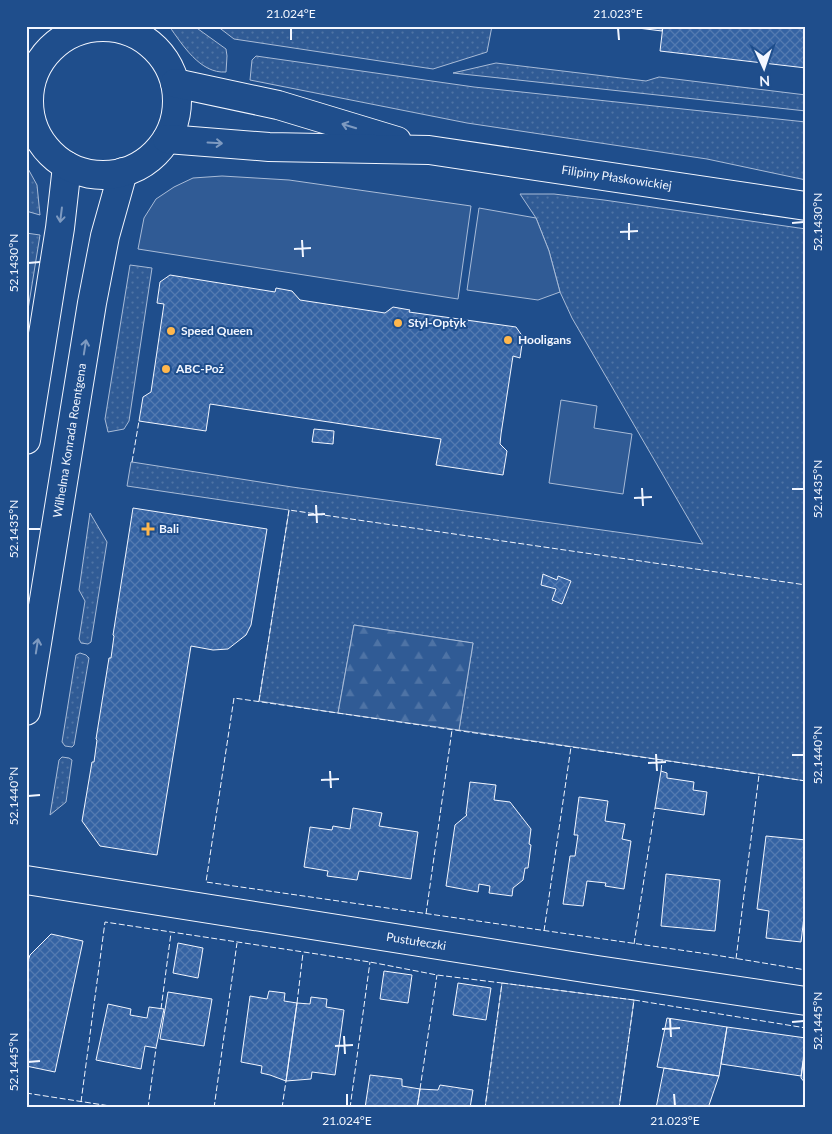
<svg xmlns="http://www.w3.org/2000/svg" width="832" height="1134" font-family="Lato,sans-serif">
	<style>
		.grass { fill: url(#grass-dots); stroke: #a8bbd7 }
		.forest { fill: url(#forest-firs); stroke: #a8bbd7 }
		.built { fill: #305b95; stroke: #a8bbd7 }
		.building { fill: url(#building-cross-hatch); stroke: #f2f6ff }
		.lines { fill: none; stroke-linecap: round; stroke-linejoin: round }
		.minor-casing { stroke: #f2f6ff; stroke-width: 30 }
		.major-casing { stroke: #f2f6ff; stroke-width: 30 }
		.minor { stroke: #1f4e8c; stroke-width: 28 }
		.major { stroke: #1f4e8c; stroke-width: 28 }
		.fence { stroke: #f2f6ff; stroke-width: 1; stroke-dasharray: 6 2.5; stroke-linecap: butt }
		.oneway { stroke: #7e9ac0 }
		.ticks { fill: none; stroke: #f2f6ff; stroke-width: 2 }
		.poi-dot { fill: #ffb74d; stroke: #1f4e8c; stroke-width: 2 }
		.labels { text-anchor: middle; stroke-width: 4; stroke-linejoin: round; paint-order: stroke }
		.street-label { font-size: 12px; fill: #f2f6ff; stroke: #1f4e8c }
		.poi-label { font-size: 12px; font-weight: bold; fill: #f2f6ff; stroke: #1f4e8c; text-anchor: start }
		.neatline { fill: none; stroke: #f2f6ff; stroke-width: 2 }
		.ticks-label { font-size: 12px; text-anchor: middle; fill: #f2f6ff }
	</style>
	<defs>
		<pattern id="grass-dots" width="8" height="8" patternUnits="userSpaceOnUse" patternTransform="scale(1.25)"><rect width="8" height="8" fill="#305b95"/><path d="M2 2h.1M6 6h.1" fill="none" stroke="#4e73a5" stroke-width="1.8" stroke-linecap="round"/></pattern>
		<pattern id="forest-firs" width="22" height="20" patternUnits="userSpaceOnUse" patternTransform="scale(1.25)"><rect width="22" height="20" fill="#305b95"/><path d="M5 1l3.5 6h-7zM16 11l3.5 6h-7z" fill="#4e73a5"/></pattern>
		<pattern id="building-cross-hatch" width="8" height="8" patternUnits="userSpaceOnUse" patternTransform="scale(1.25)"><rect width="8" height="8" fill="#3563a3"/><path d="M0 0l8 8M0 8l8-8" fill="none" stroke="#537ab1"/></pattern>
	</defs>
	<rect width="100%" height="100%" fill="#1f4e8c"/>
	<path class="grass" d="M 169,26 L 194,26 L 226,49 L 227,56 L 226,72 C 200,74 182,44 169,26 Z
		M 217,26 L 492,26 L 487,52 L 433,69 L 234,39 Z
		M 256,56 L 474,87 L 806,122 L 806,180 L 707,159 L 467,123 L 250,80 L 252,60 Z
		M 496,63 L 646,81 L 659,77 L 806,95 L 806,111 L 453,73 Z
		M 26,165 L 37,185 L 40,215 L 26,211 L 28,194 Z
		M 520,194 L 554,194 L 604,200 L 806,229 L 806,781 L 459,730 L 473,643 L 354,625 L 338,713 L 259,701 L 289,510 L 127,486 L 131,462 L 132,462 L 292,487 L 703,544 L 572,318 L 560,292 L 549,251 L 536,218 Z
		M 26,233 L 40,235 L 26,322 Z
		M 130,265 L 152,268 L 129,421 L 124,429 L 108,432 L 105,419 Z
		M 90,513 L 107,542 L 91,642 L 88,644 L 81,643 L 79,639 L 85,601 L 79,590 Z
		M 80,653 L 86,655 L 89,658 L 74,745 L 72,747 L 65,746 L 62,742 L 76,655 Z
		M 62,757 L 69,758 L 72,760 L 66,802 L 50,815 L 59,760 Z
		M 502,983 L 634,1000 L 619,1108 L 485,1108 Z"/>
	<path class="forest" d="M 354,625 L 473,643 L 459,730 L 338,713 Z"/>
	<path class="built" d="M 222,176 L 289,180 L 471,206 L 458,299 L 138,249 L 144,218 L 156,199 L 174,187 L 193,178 Z
		M 479,208 L 536,218 L 549,251 L 560,292 L 538,300 L 467,290 Z
		M 561,400 L 597,406 L 594,428 L 632,434 L 623,494 L 549,483 Z"/>
	<path class="building" d="M 622,26 L 663,26 L 662,31 Z
		M 663,26 L 806,26 L 806,68 L 660,51 Z
		M 170,275 L 275,292 L 276,288 L 292,291 L 300,300 L 385,313 L 393,307 L 410,310 L 409,312 L 516,327 L 523,337 L 520,358 L 513,356 L 501,434 L 500,444 L 507,451 L 503,475 L 436,465 L 441,439 L 210,404 L 206,431 L 139,421 L 143,397 L 151,392 L 164,304 L 157,303 L 160,282 Z
		M 314,429 L 334,431 L 333,444 L 312,442 Z
		M 133,508 L 267,529 L 251,625 L 246,635 L 228,649 L 213,650 L 191,646 L 157,855 L 100,846 L 82,821 L 92,762 L 94,762 L 97,740 L 96,739 L 109,658 L 111,658 L 114,636 L 113,635 Z
		M 543,574 L 557,580 L 558,576 L 571,581 L 562,604 L 552,600 L 556,589 L 541,585 Z
		M 661,771 L 667,773 L 667,778 L 694,782 L 693,790 L 707,792 L 704,815 L 655,808 Z
		M 470,782 L 496,785 L 494,800 L 510,802 L 531,829 L 529,844 L 531,845 L 528,868 L 525,868 L 523,880 L 513,888 L 512,896 L 489,893 L 490,886 L 479,884 L 478,892 L 446,886 L 455,825 L 467,815 L 466,814 Z
		M 579,797 L 608,801 L 605,821 L 625,824 L 622,839 L 631,841 L 624,889 L 605,886 L 606,883 L 587,881 L 583,906 L 563,904 L 570,856 L 575,856 L 578,835 L 574,835 Z
		M 353,808 L 382,813 L 379,826 L 418,832 L 411,879 L 359,871 L 357,880 L 327,876 L 328,871 L 304,867 L 310,827 L 332,830 L 333,826 L 350,829 Z
		M 766,836 L 806,840 L 806,900 L 801,942 L 766,938 L 769,911 L 757,909 Z
		M 666,874 L 720,880 L 715,931 L 661,926 Z
		M 51,934 L 83,941 L 55,1072 L 26,1066 L 26,975 L 28,970 L 26,970 L 26,967 L 30,955 Z
		M 178,943 L 203,948 L 198,978 L 173,973 Z
		M 384,971 L 412,975 L 408,1003 L 380,999 Z
		M 458,983 L 491,988 L 486,1020 L 453,1015 Z
		M 269,991 L 285,993 L 284,1001 L 297,1003 L 286,1081 L 270,1075 L 261,1073 L 262,1066 L 241,1062 L 250,996 L 267,999 Z
		M 168,992 L 212,999 L 204,1046 L 160,1039 Z
		M 311,997 L 327,999 L 326,1007 L 344,1010 L 335,1075 L 312,1072 L 311,1079 L 286,1081 L 297,1003 L 310,1004 Z
		M 108,1004 L 131,1009 L 130,1015 L 147,1018 L 149,1007 L 164,1009 L 156,1048 L 145,1046 L 141,1069 L 96,1060 Z
		M 667,1018 L 727,1027 L 719,1076 L 657,1067 Z
		M 727,1027 L 806,1038 L 801,1076 L 721,1064 Z
		M 806,1042 L 806,1084 L 801,1078 Z
		M 664,1068 L 719,1076 L 708,1108 L 656,1108 Z
		M 370,1075 L 402,1079 L 402,1086 L 420,1089 L 417,1108 L 365,1108 Z
		M 440,1085 L 473,1090 L 470,1108 L 417,1108 L 420,1089 L 438,1090 Z"/>
	<g class="lines">
		<defs>
			<g id="minor">
				<path d="M 26,440 L 60,228 L 67,166"/>
				<path id="s1" d="M 26,711 L 92,303 L 105,236 L 123,172"/>
				<path id="s2" d="M 26,880 L 597,970 L 806,1001"/>
			</g>
			<g id="major">
				<circle cx="103" cy="101" r="74"/>
				<path d="M 175,83 L 278,105 L 397,141"/>
				<path id="s3" d="M 167,139 L 269,147 L 429,150 L 806,206"/>
			</g>
		</defs>
		<use href="#minor" class="minor-casing"/>
		<use href="#major" class="major-casing"/>
		<use href="#minor" class="minor"/>
		<use href="#major" class="major"/>
		<path class="fence" d="M 132,462 L 139,421
			M 259,701 L 289,510 L 806,585
			M 661,771 L 662,761
			M 806,781 L 234,698 L 206,882 L 715,955 L 806,970
			M 426,914 L 452,730
			M 544,931 L 571,747
			M 634,944 L 655,808
			M 736,959 L 759,775
			M 502,983 L 634,1000 L 619,1108
			M 634,1000 L 806,1028
			M 297,1003 L 303,953
			M 161,1009 L 171,933
			M 420,1089 L 437,975
			M 26,1093 L 123,1108
			M 81,1102 L 105,922 L 370,962 L 437,975 L 502,983 L 485,1108
			M 148,1108 L 156,1048
			M 214,1108 L 237,943
			M 282,1108 L 286,1081
			M 350,1108 L 370,962"/>
	</g>
	<defs><path id="oneway-shaft" d="M-6 0H5M1.5-3L5.5 0L1.5 3" fill="none" stroke-width="1.6" stroke-linecap="round" stroke-linejoin="round" transform="scale(1.25)"/></defs>
	<g class="oneway">
		<use href="#oneway-shaft" transform="translate(349 126) rotate(-163)"/>
		<use href="#oneway-shaft" transform="translate(215 143) rotate(3)"/>
		<use href="#oneway-shaft" transform="translate(61 215) rotate(97)"/>
		<use href="#oneway-shaft" transform="translate(85 347) rotate(-81)"/>
		<use href="#oneway-shaft" transform="translate(37 646) rotate(-81)"/>
	</g>
	<path class="ticks" d="M 291,28 L 291,40M 618,28 L 619,40M 629,223 L 629,240M 792,223 L 804,222M 620,232 L 638,231M 302,240 L 303,257M 294,249 L 311,248M 28,263 L 40,262M 642,488 L 643,506M 792,489 L 804,489M 634,498 L 652,497M 316,505 L 317,523M 308,515 L 325,514M 28,529 L 40,529M 656,754 L 657,771M 792,755 L 804,755M 648,763 L 666,762M 330,771 L 331,788M 321,780 L 339,779M 28,796 L 40,795M 670,1019 L 671,1037M 792,1022 L 804,1021M 662,1029 L 680,1028M 344,1036 L 345,1054M 335,1046 L 353,1045M 28,1062 L 40,1061M 347,1094 L 347,1106M 674,1094 L 675,1106"/>
	<g class="poi-dot">
		<circle cx="398" cy="323" r="5"/>
		<circle cx="171" cy="331" r="5"/>
		<circle cx="508" cy="340" r="5"/>
		<circle cx="166" cy="369" r="5"/>
		<path d="M145.5 521.5h5v5h5v5h-5v5h-5v-5h-5v-5h5z"/>
	</g>
	<g class="labels">
		<g class="street-label">
			<text dy="4" stroke="none"><textPath href="#s3" startOffset="452">Filipiny Płaskowickiej</textPath></text>
			<text dy="4" stroke="none"><textPath href="#s1" startOffset="274">Wilhelma Konrada Roentgena</textPath></text>
			<text dy="4" stroke="none"><textPath href="#s2" startOffset="395">Pustułeczki</textPath></text>
		</g>
		<g class="poi-label">
			<text x="408" y="327">Styl-Optyk</text>
			<text x="181" y="335">Speed Queen</text>
			<text x="518" y="344">Hooligans</text>
			<text x="176" y="373">ABC-Poż</text>
			<text x="159" y="533">Bali</text>
		</g>
	</g>
	<rect width="832" height="1134" fill="none" stroke="#1f4e8c" stroke-width="55"/>
	<g transform="translate(764 68) rotate(177)" stroke="#1f4e8c" stroke-width="4" paint-order="stroke">
	<path d="M0-4L9 19L0 12L-9 19Z" fill="#f2f6ff"/>
	<text y="-8" font-size="14" font-weight="bold" text-anchor="middle" fill="#f2f6ff">N</text>
	</g>
	<rect x="28" y="28" width="776" height="1078" class="neatline"/>
	<g class="ticks-label">
		<text x="291" y="18">21.024°E</text>
		<text x="618" y="18">21.023°E</text>
		<text transform="translate(818 222) rotate(-90)" y="4">52.1430°N</text>
		<text transform="translate(14 263) rotate(-90)" y="4">52.1430°N</text>
		<text transform="translate(818 489) rotate(-90)" y="4">52.1435°N</text>
		<text transform="translate(14 529) rotate(-90)" y="4">52.1435°N</text>
		<text transform="translate(818 755) rotate(-90)" y="4">52.1440°N</text>
		<text transform="translate(14 796) rotate(-90)" y="4">52.1440°N</text>
		<text transform="translate(818 1021) rotate(-90)" y="4">52.1445°N</text>
		<text transform="translate(14 1062) rotate(-90)" y="4">52.1445°N</text>
		<text x="347" y="1125">21.024°E</text>
		<text x="675" y="1125">21.023°E</text>
	</g>
</svg>
